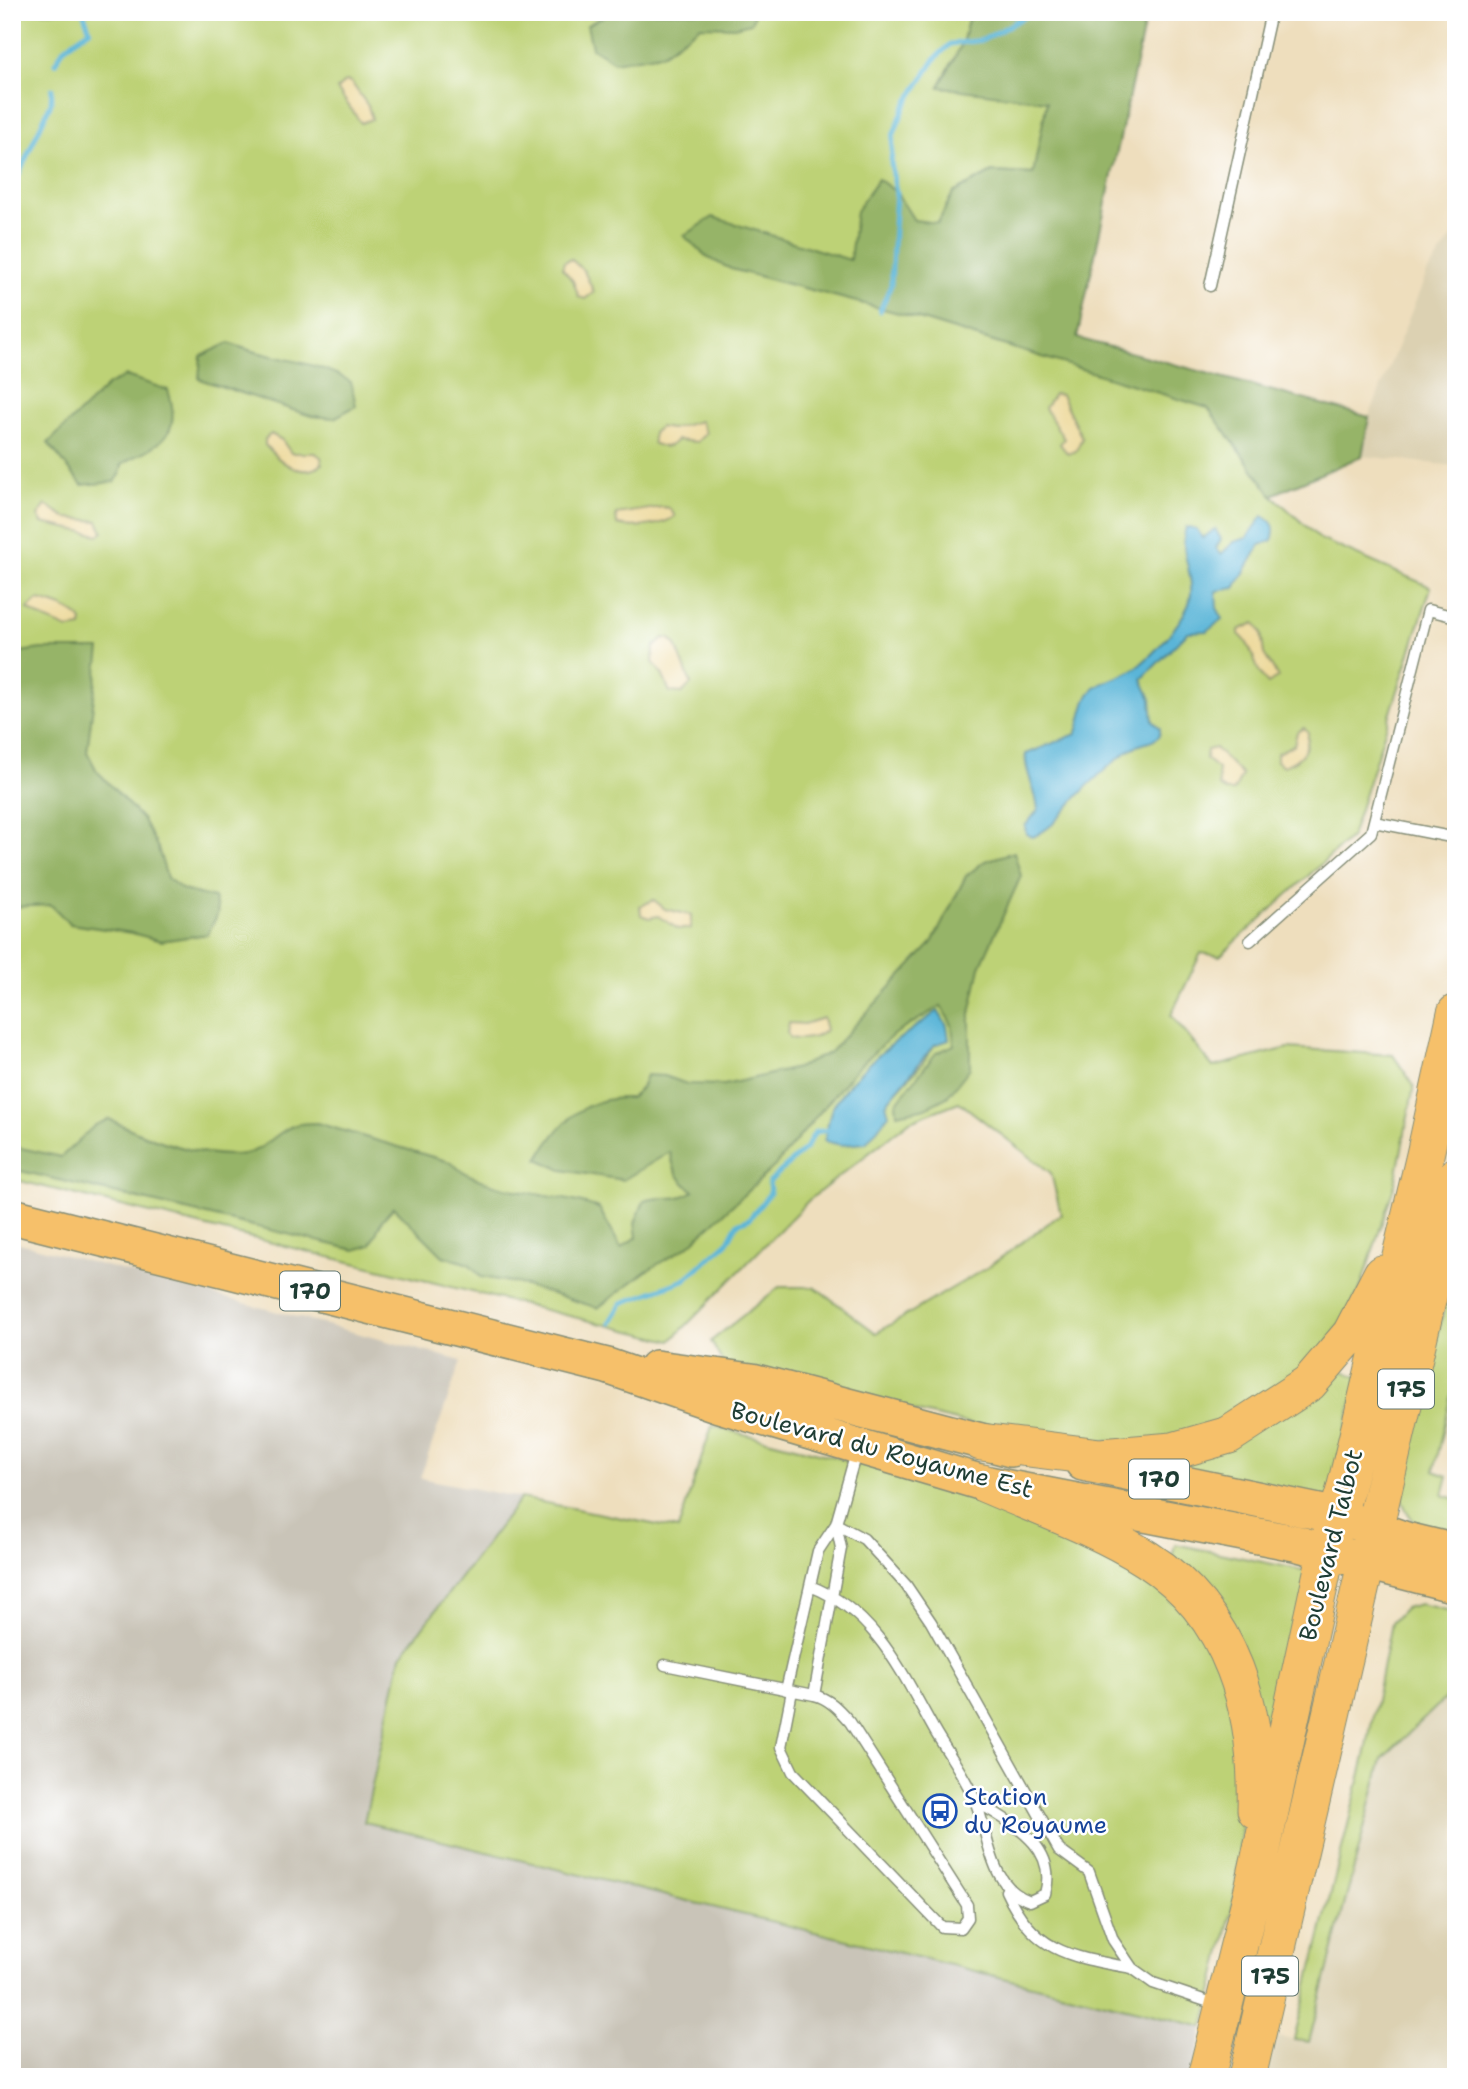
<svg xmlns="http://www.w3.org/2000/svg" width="1468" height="2089" font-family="'Shantell Sans',sans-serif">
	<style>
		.built { fill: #dcd1b2 }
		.industrial { fill: #c9c4b8 }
		.green { fill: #bdd276; stroke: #6e8855; stroke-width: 2; fill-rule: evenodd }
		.forest { fill: #96b467; stroke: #5a784e; stroke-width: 2 }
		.sand { fill: #eeda9e; stroke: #868c69; stroke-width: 2 }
		.water { fill: #5ab5d8; stroke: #3c7986; stroke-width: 2 }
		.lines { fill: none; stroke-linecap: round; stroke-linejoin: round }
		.stream { stroke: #5ab5d8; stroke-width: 5 }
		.service-casing { stroke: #868e78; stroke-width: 13 }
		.primary-casing { stroke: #868e78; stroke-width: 38 }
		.trunk-casing { stroke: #868e78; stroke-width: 39 }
		.service { stroke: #fff; stroke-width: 10 }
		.primary { stroke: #f6c06b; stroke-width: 35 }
		.trunk { stroke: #f6c06b; stroke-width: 37 }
		.labels { text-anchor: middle; stroke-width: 5; stroke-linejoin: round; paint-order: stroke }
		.shield { fill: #fff; stroke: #627771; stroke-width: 2 }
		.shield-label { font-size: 23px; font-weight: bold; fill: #1f3d34 }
		.street-label { font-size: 24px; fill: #1f3d34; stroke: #fff }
		.transit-label { font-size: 24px; fill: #164399; stroke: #fff; text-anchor: start }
	</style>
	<rect width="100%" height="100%" fill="#fff"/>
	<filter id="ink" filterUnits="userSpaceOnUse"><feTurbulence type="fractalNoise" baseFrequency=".0143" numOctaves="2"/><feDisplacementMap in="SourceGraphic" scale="14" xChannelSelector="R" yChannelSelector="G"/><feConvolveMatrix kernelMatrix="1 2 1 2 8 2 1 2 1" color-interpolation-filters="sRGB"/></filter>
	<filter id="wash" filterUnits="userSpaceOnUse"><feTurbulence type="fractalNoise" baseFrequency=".00686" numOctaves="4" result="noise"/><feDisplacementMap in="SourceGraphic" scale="28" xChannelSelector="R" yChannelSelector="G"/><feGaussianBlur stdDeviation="1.57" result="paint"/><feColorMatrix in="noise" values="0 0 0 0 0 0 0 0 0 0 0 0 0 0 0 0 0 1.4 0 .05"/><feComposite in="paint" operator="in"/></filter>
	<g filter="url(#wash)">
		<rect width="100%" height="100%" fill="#eedebd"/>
		<path class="built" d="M 1456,232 L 1456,466 L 1362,456 L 1369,417 L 1427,273 Z
			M 1456,1688 L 1456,2077 L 1247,2077 L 1256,2034 L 1309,2042 L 1382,1759 Z"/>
		<path class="industrial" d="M 12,1241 L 461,1361 L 420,1478 L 521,1498 L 401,1656 L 365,1822 L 1204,2027 L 1193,2077 L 12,2077 Z"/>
		<path class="green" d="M 12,12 L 970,12 L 962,44 L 939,86 L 1048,101 L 1034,174 L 992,172 L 953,193 L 938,223 L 906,315 L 1208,408 L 1272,495 L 1320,539 L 1431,587 L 1351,837 L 1220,956 L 1201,953 L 1171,1015 L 1213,1067 L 1288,1048 L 1393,1055 L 1414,1086 L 1395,1184 L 1359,1292 L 1325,1348 L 1253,1414 L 1161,1444 L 1025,1437 L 725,1367 L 711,1341 L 779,1287 L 815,1287 L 876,1333 L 988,1267 L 1061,1214 L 1051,1173 L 959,1102 L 910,1121 L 809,1200 L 671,1341 L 12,1179 ZM 947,1026 L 922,1064 L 885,1104 L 828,1130 L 832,1107 Z
			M 1456,1260 L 1456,1377 L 1434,1471 L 1448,1476 L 1443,1495 L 1456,1499 L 1456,1536 C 1421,1528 1409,1527 1399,1491 Z
			M 1336,1368 L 1358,1377 L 1326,1514 L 1179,1478 L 1183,1460 Z
			M 712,1426 L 937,1483 L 1132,1563 L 1185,1600 L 1219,1656 L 1235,1719 L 1243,1814 L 1234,1900 L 1204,2027 L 364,1822 L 401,1656 L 521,1498 L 678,1529 Z
			M 1175,1544 L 1312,1572 L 1276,1723 L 1256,1719 L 1171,1563 Z
			M 1420,1604 L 1456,1612 L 1456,1688 L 1382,1759 L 1309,2042 L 1294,2040 L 1365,1757 L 1391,1623 L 1405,1608 Z"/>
		<path class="forest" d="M 603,12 L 755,12 L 751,23 L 734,27 L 701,26 L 662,54 L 614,62 L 592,48 L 587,25 L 604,16 Z
			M 970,12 L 1147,12 L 1077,338 L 1369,417 L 1362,456 L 1272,495 L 1208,408 L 906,315 L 731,269 L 708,258 L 684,236 L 713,217 L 850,260 L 856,211 L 878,179 L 896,192 L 914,220 L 938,223 L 953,193 L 992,172 L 1033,174 L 1047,101 L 939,87 L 962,44 Z
			M 229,343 C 269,360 315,359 351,382 L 356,406 L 334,418 L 311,416 L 199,379 L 201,356 Z
			M 126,376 L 168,390 C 184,438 158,444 122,464 L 120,475 L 114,482 L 82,485 L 48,443 L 108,385 Z
			M 41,649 L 100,649 L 87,752 L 97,771 L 143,820 L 158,848 L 167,878 L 183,890 L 214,898 L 218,913 L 208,934 L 161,941 L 132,933 L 70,924 L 51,905 L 12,907 L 12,653 Z
			M 1014,852 L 1021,876 L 980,967 L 970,1014 L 970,1068 L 947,1097 L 926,1108 L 897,1114 L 896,1103 L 936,1053 L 954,1045 L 952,1025 L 941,1006 L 893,1035 L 856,1069 L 776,1165 L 688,1246 L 645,1272 L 598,1308 L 516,1283 L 481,1277 L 469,1264 L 443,1256 L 394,1207 L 382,1220 L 371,1245 L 355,1250 L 12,1169 L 12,1146 L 61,1157 L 95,1125 L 109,1119 C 145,1137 203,1160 244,1154 C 264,1151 277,1131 295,1125 C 302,1123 310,1123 317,1123 L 450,1162 C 490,1196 551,1191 599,1208 L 621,1248 L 637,1237 L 635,1223 L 644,1201 C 664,1194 674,1203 694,1191 C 678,1180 674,1171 670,1152 L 623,1180 L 562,1170 L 538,1159 C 561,1121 584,1096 631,1098 L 641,1088 L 646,1075 L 665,1076 L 687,1084 L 724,1085 L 797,1068 L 829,1053 L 932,943 L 966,876 L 985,861 Z"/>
		<path class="sand" d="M 345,81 L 351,82 L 368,106 L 372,119 L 361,123 L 337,89 Z
			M 571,259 L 584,271 L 594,292 L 585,299 L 579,297 L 573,281 L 562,268 L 564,262 Z
			M 1054,394 L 1061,395 L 1082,438 L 1076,451 L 1068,454 L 1060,444 L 1064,439 L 1045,408 Z
			M 700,421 L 706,433 L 697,442 L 677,440 C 670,448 662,449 653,443 L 653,433 L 660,427 L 671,429 Z
			M 271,434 L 282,440 L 291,453 L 315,453 L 321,457 L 322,464 C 301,481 279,461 265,445 L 265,439 Z
			M 46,505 L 67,518 L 98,521 L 103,532 L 99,535 L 42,523 L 38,516 Z
			M 662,507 L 669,508 L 675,516 C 664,526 632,529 617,525 L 616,514 Z
			M 37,600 C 51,602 75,610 82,621 L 81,627 L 68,629 C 54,622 40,619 28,609 Z
			M 1255,623 L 1261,632 L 1264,654 L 1278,677 L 1268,684 C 1253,670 1255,647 1239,634 L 1239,630 Z
			M 664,638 L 670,639 L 676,645 L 691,684 L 682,693 L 670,692 L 662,674 L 653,662 L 654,647 Z
			M 1304,728 L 1308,732 C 1309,751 1299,761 1283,766 L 1277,761 L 1277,753 L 1294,745 L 1297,732 Z
			M 1215,748 L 1242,775 L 1234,791 L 1226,791 L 1219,786 L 1218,769 L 1206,759 L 1207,750 Z
			M 654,900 L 665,909 L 691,915 L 691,929 L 678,929 L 658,916 L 649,918 L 641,915 L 640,906 Z
			M 823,1018 L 826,1030 C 817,1039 803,1040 790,1038 L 787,1033 L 789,1023 L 804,1024 Z"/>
		<path class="water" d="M 1263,516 C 1275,523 1276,528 1272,541 L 1260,545 L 1235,588 L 1216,591 L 1217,608 L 1223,619 L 1207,631 L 1188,632 L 1142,679 L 1151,699 L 1153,721 L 1160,728 L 1160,735 C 1152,745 1141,742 1131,749 C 1112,763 1093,779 1077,797 C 1061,815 1055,826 1033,837 L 1026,834 L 1025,826 L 1038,810 C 1037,793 1023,767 1026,754 L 1076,734 C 1082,722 1082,704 1090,693 C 1102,679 1123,678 1137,667 C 1155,653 1179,626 1188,606 C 1199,580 1177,553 1186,527 L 1197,530 L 1203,538 L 1215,529 L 1221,539 L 1216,548 L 1221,554 L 1234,542 L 1247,538 Z
			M 938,1011 L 947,1026 L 949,1040 L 934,1045 L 886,1104 L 889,1114 L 866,1143 L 841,1145 L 824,1141 C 828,1130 828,1114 834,1105 C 858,1066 901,1037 938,1011 Z"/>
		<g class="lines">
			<path class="stream" d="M 55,63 L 64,48 L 90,30 L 83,12
				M 12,198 L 18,176 L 51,103 L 52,89
				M 880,311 L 891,285 L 896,192 L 891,163 L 893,136 L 905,106 L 935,59 L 950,44 L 983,40 L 1033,12
				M 610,1323 L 622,1303 L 684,1280 L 727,1243 L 737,1224 L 749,1219 L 770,1193 L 769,1182 L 806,1148 L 815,1132 L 828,1130"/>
		</g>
	</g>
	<g filter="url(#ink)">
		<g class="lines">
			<defs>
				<path id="service" d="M 1210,286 L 1271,12
					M 1374,822 L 1456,838
					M 1250,941 L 1371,833 L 1428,610 L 1456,617
					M 857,1449 L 836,1524 L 864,1539 L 906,1585 L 931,1622 L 1059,1850 L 1089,1872 L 1113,1940 L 1132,1968 L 1153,1983 L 1218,2005
					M 810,1586 C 876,1611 903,1675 936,1733 C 949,1755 967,1779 976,1803 C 990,1838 989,1887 1030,1901 L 1045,1894 C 1059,1845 1010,1823 976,1801
					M 665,1665 L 814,1695 C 830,1699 839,1710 850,1722 L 967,1905 L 968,1918 L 961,1928 L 942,1927 L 793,1772 L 781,1747 L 792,1691
					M 786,1690 L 818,1551 L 836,1524 L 841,1548 L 814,1695
					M 1006,1891 C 1034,1953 1071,1957 1132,1968"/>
				<path id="primary" d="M 12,1216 L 607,1366 L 719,1405 L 983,1483 L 1295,1543 L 1456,1585
					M 656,1368 L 752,1381 L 1011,1449
					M 1083,1463 L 1338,1516 L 1406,1540 L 1456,1552"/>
				<path id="trunk" d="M 981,1442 L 1100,1457 L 1173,1451 L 1229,1435 L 1309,1383 L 1351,1334 L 1382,1274
					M 983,1483 C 1038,1507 1097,1527 1147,1559 C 1233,1614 1259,1712 1256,1810
					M 1206,2077 L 1254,1885 L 1327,1550 L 1345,1490 L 1425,1155 L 1456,1013
					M 1247,2077 L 1456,1176"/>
			</defs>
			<use href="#service" class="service-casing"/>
			<use href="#primary" class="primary-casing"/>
			<use href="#trunk" class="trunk-casing"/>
			<use href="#service" class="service"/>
			<use href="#primary" class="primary"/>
			<use href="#trunk" class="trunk"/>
		</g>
	</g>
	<defs>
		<symbol id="bus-ring" viewBox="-11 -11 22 22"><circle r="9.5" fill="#fff" stroke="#1a4fb4" stroke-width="1.5"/><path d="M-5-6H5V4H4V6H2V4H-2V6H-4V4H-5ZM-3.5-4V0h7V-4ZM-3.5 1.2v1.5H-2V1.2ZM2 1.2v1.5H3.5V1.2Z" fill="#1a4fb4"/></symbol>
	</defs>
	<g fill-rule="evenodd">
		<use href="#bus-ring" x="921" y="1792" width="38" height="38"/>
	</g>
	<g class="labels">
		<g class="shield">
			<rect x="280" y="1271.5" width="60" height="39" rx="5"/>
			<rect x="1378" y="1369.5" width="56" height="39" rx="5"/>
			<rect x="1129" y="1459.5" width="60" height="39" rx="5"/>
			<rect x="1242" y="1956.5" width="56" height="39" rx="5"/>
		</g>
		<g class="shield-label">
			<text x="310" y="1299">170</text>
			<text x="1406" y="1397">175</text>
			<text x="1159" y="1487">170</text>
			<text x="1270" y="1984">175</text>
		</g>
		<g class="street-label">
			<text transform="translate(882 1450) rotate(15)" y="8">Boulevard du Royaume Est</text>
			<text transform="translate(1331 1545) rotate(-76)" y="8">Boulevard Talbot</text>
		</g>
		<g class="transit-label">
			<text x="964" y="1805">Station<tspan x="964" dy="28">du Royaume</tspan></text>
		</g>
	</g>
	<rect width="1468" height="2089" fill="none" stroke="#fff" stroke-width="42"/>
</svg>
